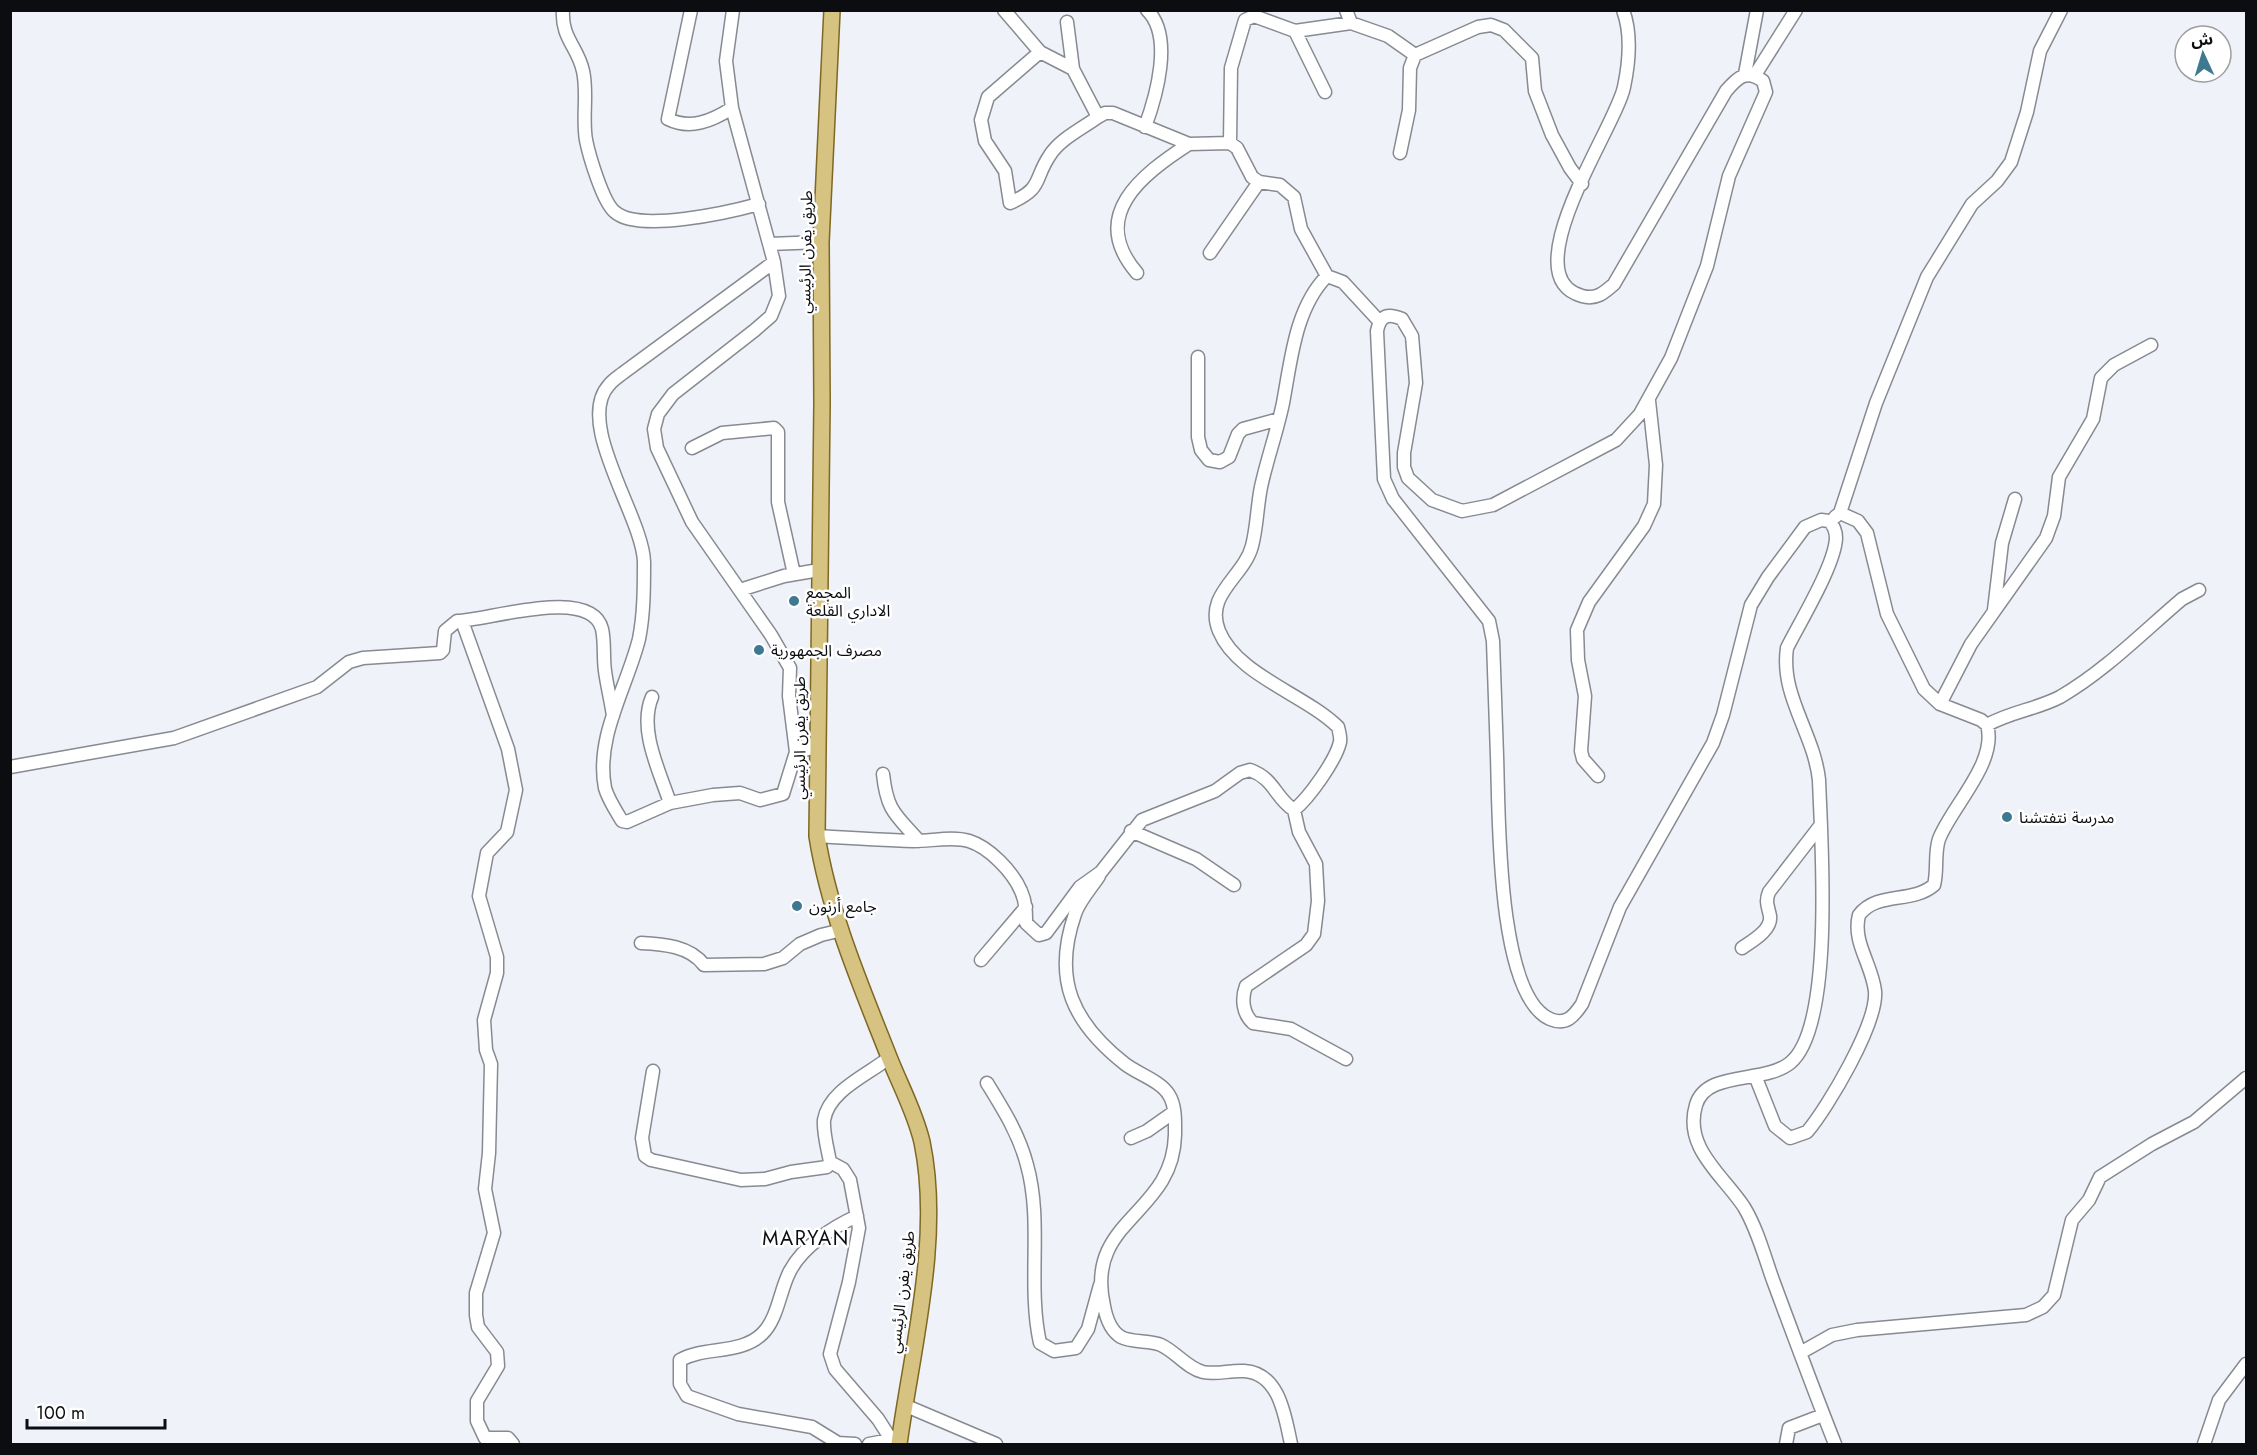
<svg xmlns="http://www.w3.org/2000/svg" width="2257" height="1455" font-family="Jost,'Noto Sans Arabic',sans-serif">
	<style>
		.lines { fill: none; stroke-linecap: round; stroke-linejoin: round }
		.minor-casing { stroke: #878a90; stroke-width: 15 }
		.major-casing { stroke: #7e6823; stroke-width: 18 }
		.minor { stroke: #fff; stroke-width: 12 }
		.major { stroke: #d6c281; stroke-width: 15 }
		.poi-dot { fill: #3e7991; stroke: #fff; stroke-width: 2 }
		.labels { text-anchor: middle; stroke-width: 5; stroke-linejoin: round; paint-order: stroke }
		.street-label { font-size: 16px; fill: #0c0d10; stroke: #fff }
		.poi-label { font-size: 16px; fill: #0c0d10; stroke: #fff; text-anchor: start }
		.quarter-label { font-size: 20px; letter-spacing: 1.5px; fill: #0c0d10; stroke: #fff }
	</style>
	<rect width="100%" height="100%" fill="#eff2f9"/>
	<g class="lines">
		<defs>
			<path id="minor" d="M 563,10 C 561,38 578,47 583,71 C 588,93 582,117 586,140 C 589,155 603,203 615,212 C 639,233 730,212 759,204
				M 691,10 L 668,119 C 690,130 712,121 732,108
				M 733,10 L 726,61 L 732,108 L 774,262 L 779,296 L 771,316 L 755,330 L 673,394 L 658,414 L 654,429 L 657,448 L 692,522 L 771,635 L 790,668 L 789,696 L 796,752 L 818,747
				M 1004,10 L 1040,52 L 1073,69 L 1098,117 L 1105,113 L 1113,113 L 1189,144 L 1230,143 L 1237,148 L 1252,177 L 1259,182 L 1280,185 L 1294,197 L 1301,229 L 1327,276
				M 1346,10 L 1351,23
				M 1623,10 C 1632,34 1629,63 1624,87 C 1616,127 1511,276 1582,296 C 1596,300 1604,293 1614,284 L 1726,91 C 1738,77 1746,69 1763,81 L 1766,92 L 1729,176 L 1707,266 L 1671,358 L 1640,414 L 1616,440 L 1493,505 L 1462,511 L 1432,500 L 1408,478 L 1404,467 L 1404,453 L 1416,383 L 1412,336 L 1402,319 C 1388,313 1380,315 1377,331 L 1384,479 L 1393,499 L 1489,621 L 1493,641 C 1494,680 1496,718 1497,756 C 1499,809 1496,995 1550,1019 C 1566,1026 1574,1016 1582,1004 L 1620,907 L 1713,743 L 1723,715 L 1751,605 L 1768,577 L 1805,527 L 1821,520 L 1829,521 C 1834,526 1836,531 1836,538 C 1835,565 1800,622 1787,648 C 1780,696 1814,733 1819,780 C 1821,838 1835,1027 1790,1063 C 1764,1084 1706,1070 1696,1105 C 1683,1148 1724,1176 1744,1207 C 1758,1230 1765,1259 1774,1283 C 1794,1337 1814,1391 1835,1444
				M 1067,22 L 1073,69
				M 1295,31 L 1325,92
				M 1040,52 L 988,97 L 981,120 L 985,141 L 1005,171 L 1010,203 C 1044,188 1033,180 1050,155 C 1060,139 1083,128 1098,117
				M 1745,74 L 1757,10
				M 1755,75 L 1796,10
				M 1145,127 C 1156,97 1174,36 1147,10
				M 1230,143 L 1231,68 L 1245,20 L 1254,16 L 1295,31 L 1351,23 L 1388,36 L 1415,55
				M 1400,153 L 1409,110 L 1410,68 L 1415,55 L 1478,27 L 1491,25 L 1504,30 L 1532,58 L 1535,91 L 1552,135 L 1570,168 L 1582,184
				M 769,244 L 821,242
				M 1210,253 L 1259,182
				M 774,262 L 623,373 C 618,377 613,380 609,385 C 574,423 643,517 644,562 C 644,587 644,614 639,639 C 627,687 595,737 605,788 C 608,799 616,811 622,821 L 627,822 L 670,803 L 713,795 L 740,793 L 760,800 L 783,794 L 796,752
				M 1137,273 C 1088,216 1141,175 1189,144
				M 1198,357 L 1198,437 L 1201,450 L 1209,460 L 1220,462 L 1229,457 L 1238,434 L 1243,429 L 1279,419
				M 692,448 L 722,433 L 774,428 L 778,432 L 778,502 L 794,574
				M 1835,517 L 1840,513 L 1876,403 L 1927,277 L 1972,204 L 1997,181 L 2011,162 L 2027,112 L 2040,51 L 2061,10
				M 740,590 L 784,576 L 819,570
				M 1994,610 L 2002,543 L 2015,499
				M 462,621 L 508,749 L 516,790 L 507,832 L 487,853 L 479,896 L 497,957 L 497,973 L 484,1020 L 486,1050 L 491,1064 L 489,1153 L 485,1189 L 494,1233 L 476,1293 L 476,1315 L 478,1327 L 497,1352 L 498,1366 L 477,1401 L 477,1421 L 485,1438 L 508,1438 L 513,1444
				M 652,697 C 638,730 660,772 670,803
				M 1940,704 L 1971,644 L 2046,538 L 2054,516 L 2059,477 L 2093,419 L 2101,378 L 2114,365 L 2151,345
				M 1987,725 C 2010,712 2037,709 2060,697 C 2105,671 2143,632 2182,599 L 2199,590
				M 10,767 L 174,738 L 317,687 L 349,662 L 363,658 L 440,653 L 443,650 L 445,631 L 457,621 C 489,620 591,586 602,629 C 605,642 603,657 605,671 C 607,686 611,701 613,716
				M 883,774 C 887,811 895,814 919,841
				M 1598,776 L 1583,759 L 1581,751 L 1585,696 L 1578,660 L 1577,630 L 1589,602 L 1644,526 L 1654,504 L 1656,465 L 1649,401
				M 1294,810 L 1299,832 L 1316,864 L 1318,901 L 1314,934 L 1306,945 L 1246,986 C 1241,999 1243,1014 1253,1023 L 1291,1029 L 1346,1059
				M 1131,831 L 1196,859 L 1234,885
				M 817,836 C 849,838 882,840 914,841 C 932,841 953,836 969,841 C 989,847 1013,872 1021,891 C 1026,902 1026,912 1026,923 L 1039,935 L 1046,933 L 1080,887 L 1101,872 L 1142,820 L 1215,791 L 1240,773 L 1250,770 C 1275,779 1275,798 1294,810 C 1309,798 1336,760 1340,742 C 1341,737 1339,732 1338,727 C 1304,694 1237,675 1219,631 C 1204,594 1244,577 1252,546 C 1257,527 1257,507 1261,487 C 1267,459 1277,432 1283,403 C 1291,361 1295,308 1327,276 L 1343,282 L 1379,321
				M 1099,876 C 1092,887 1079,901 1075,914 C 1052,980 1073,1023 1125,1064 C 1138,1074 1161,1081 1169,1095 C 1176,1106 1175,1123 1175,1135 C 1173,1216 1084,1219 1104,1306 C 1106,1317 1111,1331 1121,1337 C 1132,1343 1150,1340 1161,1345 C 1176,1352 1187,1368 1203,1372 C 1217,1375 1230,1370 1244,1371 C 1280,1373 1285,1417 1291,1444
				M 641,943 C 663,944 690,946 704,965 L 764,964 L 783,958 L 800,944 L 821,935 L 842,930
				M 1742,948 C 1752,941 1772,930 1770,916 C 1768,906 1765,902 1769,892 L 1820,826
				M 981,960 L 1026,907
				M 890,1057 C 868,1075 829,1090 824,1120 C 823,1133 828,1150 830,1162 L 843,1169 L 850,1180 L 859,1228 L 849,1282 L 830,1354 L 835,1369 L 878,1419 L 894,1444
				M 653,1071 L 642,1138 L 645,1156 L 651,1160 L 741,1180 L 765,1179 L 791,1172 L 827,1167 L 830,1162
				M 1756,1078 L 1775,1126 L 1790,1138 L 1807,1132 C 1828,1107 1878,1023 1875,991 C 1872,964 1852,942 1859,915 C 1877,891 1912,904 1934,885 C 1938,870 1934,854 1939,839 C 1952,806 1998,762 1987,725 L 1981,720 L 1940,704 L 1924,689 L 1887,614 L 1867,533 L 1858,521 L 1840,513
				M 987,1083 C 1003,1109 1019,1134 1027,1165 C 1043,1222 1027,1284 1040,1343 L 1054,1351 L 1076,1348 L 1088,1329 L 1100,1285
				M 1131,1138 L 1147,1131 L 1174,1112
				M 1800,1353 L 1832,1335 L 1857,1330 L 2026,1315 L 2043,1307 L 2054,1295 L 2072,1220 L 2089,1200 L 2100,1177 L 2152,1144 L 2194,1122 L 2246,1078
				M 904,1405 L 996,1444
				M 855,1444 L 838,1443 L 812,1427 L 738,1414 L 687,1396 L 680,1384 L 680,1360 C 705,1346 740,1355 762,1334 C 778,1319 780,1289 790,1271 C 803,1246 833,1227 857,1216
				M 869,1444 L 890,1440
				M 1786,1444 L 1789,1428 L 1823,1415
				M 2204,1444 L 2219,1400 L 2246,1364"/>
			<path id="major" d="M 832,10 L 821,242 L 822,403 L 817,836 C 829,912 861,986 889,1057 C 900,1085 915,1112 922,1142 C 942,1238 912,1348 899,1444"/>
		</defs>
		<use href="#minor" class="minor-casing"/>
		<use href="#major" class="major-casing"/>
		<use href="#minor" class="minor"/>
		<use href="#major" class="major"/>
	</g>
	<g class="poi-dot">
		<circle cx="794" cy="601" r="6"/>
		<circle cx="759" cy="650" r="6"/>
		<circle cx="2007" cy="817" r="6"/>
		<circle cx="797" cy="906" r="6"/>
	</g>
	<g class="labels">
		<g class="street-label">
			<text transform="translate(805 252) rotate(-89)" y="6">طريق يفرن الرئيسي</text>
			<text transform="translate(799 738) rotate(-90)" y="6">طريق يفرن الرئيسي</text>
			<text transform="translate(901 1292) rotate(-83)" y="6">طريق يفرن الرئيسي</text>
		</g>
		<g class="poi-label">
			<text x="806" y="598">المجمع<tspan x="806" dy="18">الاداري القلعة</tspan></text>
			<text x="771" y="656">مصرف الجمهورية</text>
			<text x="2019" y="823">مدرسة نتفتشنا</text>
			<text x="809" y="912">جامع أرنون</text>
		</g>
		<g class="quarter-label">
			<text x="806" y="1245">MARYAN</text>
		</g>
	</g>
	<rect width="2257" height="1455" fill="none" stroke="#0c0d10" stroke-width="24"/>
	<g transform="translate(2203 54) rotate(356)"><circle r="28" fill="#ffffff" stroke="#9e9e9f" stroke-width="1.5"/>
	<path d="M0-4.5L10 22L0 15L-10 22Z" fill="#3e7991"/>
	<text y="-9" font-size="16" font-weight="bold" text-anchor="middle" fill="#0c0d10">ش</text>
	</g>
	<path d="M27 1419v9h138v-9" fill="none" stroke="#0c0d10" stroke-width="3"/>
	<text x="36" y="1419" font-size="18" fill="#0c0d10" stroke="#ffffff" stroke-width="4.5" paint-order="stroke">100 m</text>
</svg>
